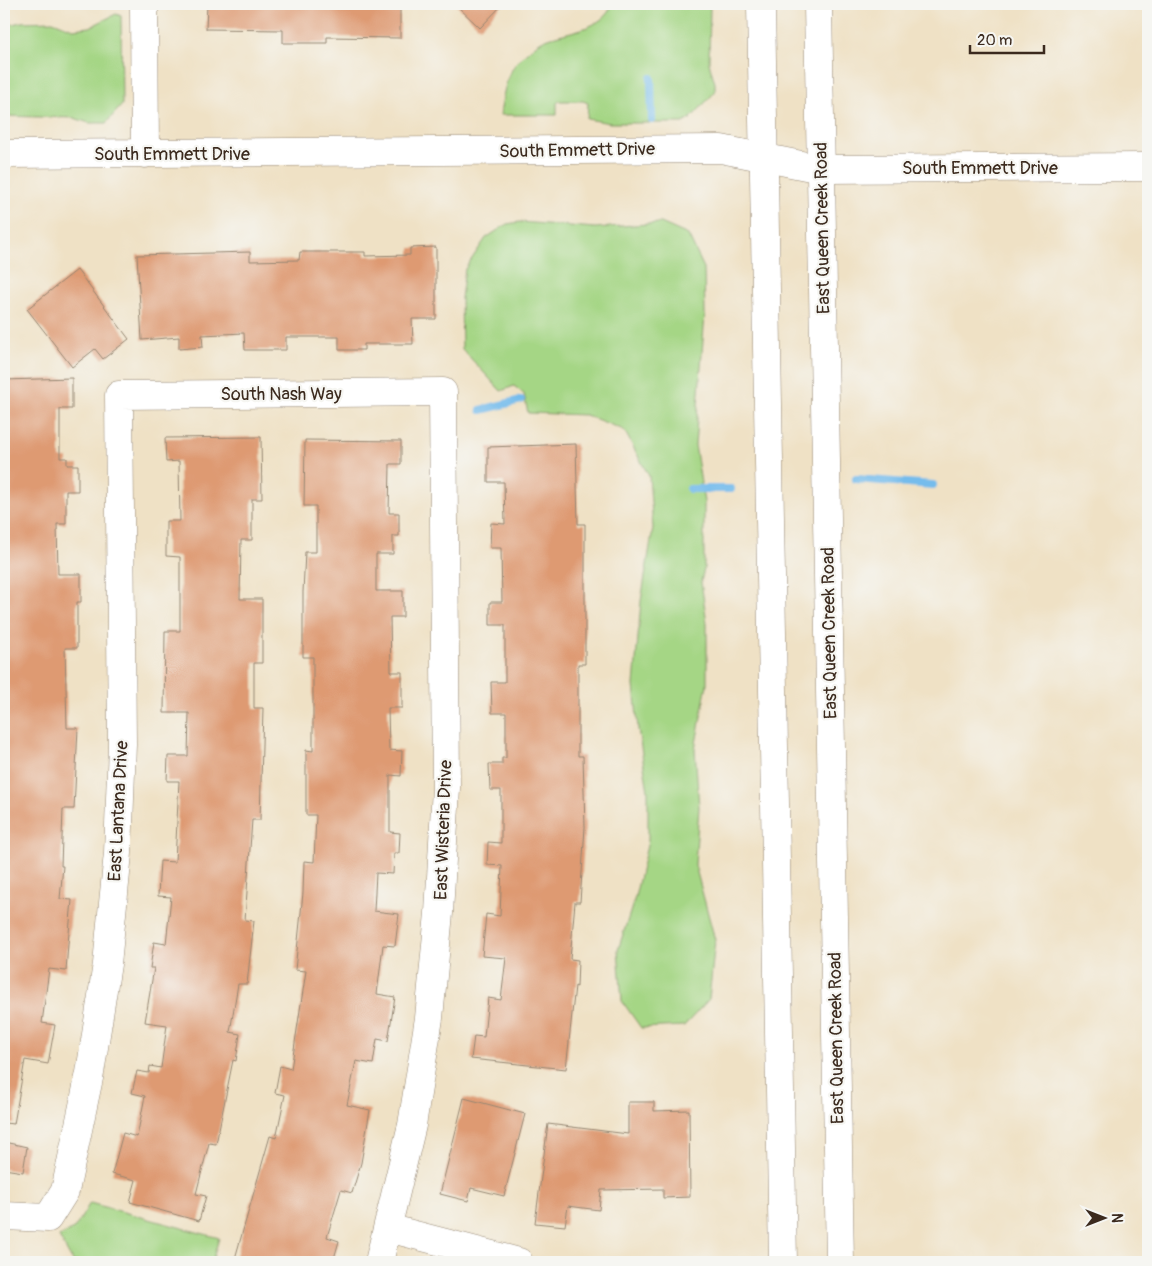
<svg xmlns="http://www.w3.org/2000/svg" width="1152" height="1266" font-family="Pangolin,sans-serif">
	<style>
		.green { fill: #a5d685; stroke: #708052 }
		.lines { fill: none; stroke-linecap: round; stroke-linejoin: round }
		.stream { stroke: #74bcec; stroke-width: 8 }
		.building { fill: #de9a72 }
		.minor-casing { stroke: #958672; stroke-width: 29 }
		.major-casing { stroke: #958672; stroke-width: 29 }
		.minor { stroke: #fff; stroke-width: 28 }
		.major { stroke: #fff; stroke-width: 28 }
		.labels { text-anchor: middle; stroke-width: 4.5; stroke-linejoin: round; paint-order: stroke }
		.street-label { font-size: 18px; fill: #3b2a1e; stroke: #f6f6f2 }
	</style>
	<rect width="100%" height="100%" fill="#f6f6f2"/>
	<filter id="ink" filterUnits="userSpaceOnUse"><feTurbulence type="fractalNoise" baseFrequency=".02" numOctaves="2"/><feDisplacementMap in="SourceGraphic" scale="10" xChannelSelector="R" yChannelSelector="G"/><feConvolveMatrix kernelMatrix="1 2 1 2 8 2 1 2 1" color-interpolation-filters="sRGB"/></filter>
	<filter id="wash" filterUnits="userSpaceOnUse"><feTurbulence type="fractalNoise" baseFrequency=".0096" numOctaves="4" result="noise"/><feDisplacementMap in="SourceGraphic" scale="20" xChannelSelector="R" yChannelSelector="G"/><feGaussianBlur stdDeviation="1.12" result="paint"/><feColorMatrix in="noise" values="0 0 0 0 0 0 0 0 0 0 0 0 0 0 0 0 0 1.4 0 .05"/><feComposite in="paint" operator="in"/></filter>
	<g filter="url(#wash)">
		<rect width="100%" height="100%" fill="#efe1c5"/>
		<path class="green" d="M 612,4 L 710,4 L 709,63 L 715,83 L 715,92 L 689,120 L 683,123 L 610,123 L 587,119 L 588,103 L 583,101 L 559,101 L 557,103 L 557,115 L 500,115 C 503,96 505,79 516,63 C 522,56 537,42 546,39 C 567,31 604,30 612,4 Z
			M 116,14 L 121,16 L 122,105 L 106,123 L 89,123 L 74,118 L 4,116 L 4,26 L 21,22 L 53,21 L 73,29 L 90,27 Z
			M 520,222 L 595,228 L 661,223 L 688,235 L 704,268 L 705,314 L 695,445 L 704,502 L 704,568 L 701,582 L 707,623 L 707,684 L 695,749 L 699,807 L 695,865 L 715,940 L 709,999 L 684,1026 L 641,1028 L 622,1001 L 618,950 L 635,897 L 648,841 L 648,791 L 638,729 L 634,685 L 641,601 L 653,528 L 649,476 L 624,430 L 586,415 L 528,413 L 524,394 L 514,386 L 501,391 L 462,349 L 461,298 L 465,269 L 486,238 L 507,224 Z
			M 90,1203 L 219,1238 L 212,1262 L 73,1262 L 59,1237 L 75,1228 Z"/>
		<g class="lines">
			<path class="stream" d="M 651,78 L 652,120
				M 481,410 L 521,400
				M 856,479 L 933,485
				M 690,489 L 731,489"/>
		</g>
		<g id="blocks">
			<path class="building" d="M 207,4 L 400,4 L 400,38 L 327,37 L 327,43 L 283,43 L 283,30 L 206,29 Z
				M 455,4 L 503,4 L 480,28 Z
				M 436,247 L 436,319 L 412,319 L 413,344 L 364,344 L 364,350 L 339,350 L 339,337 L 286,337 L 286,350 L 245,350 L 244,333 L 202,335 L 203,347 L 179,349 L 179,337 L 142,340 L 137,255 L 250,252 L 250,261 L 299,260 L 300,252 L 365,252 L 365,256 L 410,255 L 410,248 Z
				M 77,270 L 129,339 L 103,359 L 95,349 L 72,367 L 27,309 Z
				M 72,378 L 72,409 L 60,409 L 60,458 L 67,458 L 67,465 L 78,465 L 78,491 L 66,491 L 66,524 L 57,524 L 58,574 L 81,574 L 81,602 L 77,602 L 77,648 L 65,648 L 67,728 L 78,728 L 74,809 L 63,809 L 61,866 L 63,866 L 60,899 L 72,900 L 68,944 L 66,971 L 49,969 L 42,1023 L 55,1025 L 48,1064 L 25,1060 L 14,1124 L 4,1123 L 4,380 Z
				M 261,437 L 262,499 L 252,499 L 252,540 L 241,540 L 240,599 L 262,599 L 262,663 L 254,663 L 254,708 L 263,708 L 260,820 L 252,820 L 245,920 L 254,921 L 247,984 L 238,984 L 230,1032 L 240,1034 L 236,1061 L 233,1060 L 216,1144 L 209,1143 L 196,1194 L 206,1196 L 199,1221 L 130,1202 L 136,1180 L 112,1174 L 123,1133 L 137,1137 L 145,1096 L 132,1093 L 137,1071 L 149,1073 L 150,1066 L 161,1068 L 167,1025 L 145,1022 L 154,968 L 150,968 L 154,942 L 166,944 L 171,897 L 158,896 L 160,861 L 175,862 L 179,781 L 167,781 L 168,756 L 188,756 L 189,713 L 164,713 L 165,631 L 180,631 L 180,557 L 166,556 L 166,521 L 180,521 L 179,461 L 166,462 L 165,438 Z
				M 305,440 L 401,441 L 401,464 L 390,464 L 389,513 L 399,513 L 399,536 L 393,536 L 393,554 L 376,554 L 376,591 L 403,591 L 403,617 L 390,617 L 391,672 L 402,672 L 402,708 L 388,708 L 389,750 L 402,751 L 401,776 L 390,775 L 390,832 L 400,833 L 399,853 L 394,853 L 393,874 L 376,873 L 374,911 L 399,914 L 395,946 L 383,945 L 377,994 L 395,997 L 388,1041 L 377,1039 L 373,1064 L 356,1061 L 347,1105 L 370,1110 L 361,1163 L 352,1193 L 341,1190 L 327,1237 L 339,1241 L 333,1262 L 234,1262 L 270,1136 L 276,1138 L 285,1095 L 275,1093 L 280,1066 L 291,1069 L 306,971 L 295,970 L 303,893 L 304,861 L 314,862 L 316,815 L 306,815 L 306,750 L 313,751 L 313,657 L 303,657 L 303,592 L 305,552 L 316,552 L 316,506 L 304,506 Z
				M 576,444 L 578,524 L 585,524 L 585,664 L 578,664 L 578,756 L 583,756 L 585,827 L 580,902 L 575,902 L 570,959 L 578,960 L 577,987 L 575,986 L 566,1069 L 471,1059 L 474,1036 L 484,1037 L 488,998 L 501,1000 L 506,958 L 482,956 L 486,914 L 500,916 L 502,866 L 487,865 L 488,842 L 501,843 L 501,790 L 490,790 L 489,764 L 502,764 L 502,758 L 506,758 L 506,713 L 492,713 L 491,682 L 505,682 L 505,625 L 490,625 L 490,602 L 502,602 L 501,548 L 490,548 L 491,523 L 505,524 L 504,482 L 488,482 L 488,447 Z
				M 464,1098 L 525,1114 L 504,1196 L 471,1188 L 468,1201 L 440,1194 Z
				M 628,1102 L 654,1102 L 654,1111 L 689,1110 L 690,1197 L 663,1198 L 663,1189 L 601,1190 L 599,1210 L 568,1206 L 565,1226 L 535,1223 L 548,1124 L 628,1134 Z
				M 4,1142 L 27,1147 L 23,1172 L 4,1169 Z"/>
		</g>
	</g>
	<g filter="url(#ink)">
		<use href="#blocks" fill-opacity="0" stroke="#958672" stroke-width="1"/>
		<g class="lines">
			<defs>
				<path id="minor" d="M 144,4 L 145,154
					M 4,154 L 721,149 L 821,169 L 1148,167
					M 4,1216 L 48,1218 L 65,1191 L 90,1073 L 107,964 L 118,853 L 122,744 L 119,395 L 443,392 L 446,788 L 439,913 L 429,1018 L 412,1125 L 379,1262
					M 388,1228 L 519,1262"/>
				<path id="major" d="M 761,4 L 783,1262
					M 818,4 L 840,1262"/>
			</defs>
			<use href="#minor" class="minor-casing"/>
			<use href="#major" class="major-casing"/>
			<use href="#minor" class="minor"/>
			<use href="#major" class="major"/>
		</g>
	</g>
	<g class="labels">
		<g class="street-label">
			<text transform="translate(577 150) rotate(-1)" y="6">South Emmett Drive</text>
			<text x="172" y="160">South Emmett Drive</text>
			<text x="980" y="174">South Emmett Drive</text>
			<text transform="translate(822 228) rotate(-91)" y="6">East Queen Creek Road</text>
			<text x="281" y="400">South Nash Way</text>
			<text transform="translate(829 633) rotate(-91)" y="6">East Queen Creek Road</text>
			<text transform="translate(118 811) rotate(-87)" y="6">East Lantana Drive</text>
			<text transform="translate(443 830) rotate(-88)" y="6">East Wisteria Drive</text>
			<text transform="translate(836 1038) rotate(-91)" y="6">East Queen Creek Road</text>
		</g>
	</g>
	<rect width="1152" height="1266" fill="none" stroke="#f6f6f2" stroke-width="20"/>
	<g transform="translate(1104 1218) rotate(90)" stroke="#f6f6f2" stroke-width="4" paint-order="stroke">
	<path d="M0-4L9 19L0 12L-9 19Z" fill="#3b2a1e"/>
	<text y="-8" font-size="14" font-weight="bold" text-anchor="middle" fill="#3b2a1e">N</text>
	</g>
	<path d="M970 45v8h74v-8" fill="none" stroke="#3b2a1e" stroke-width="2.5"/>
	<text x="977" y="45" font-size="15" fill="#3b2a1e" stroke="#f6f6f2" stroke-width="4" paint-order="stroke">20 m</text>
</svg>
